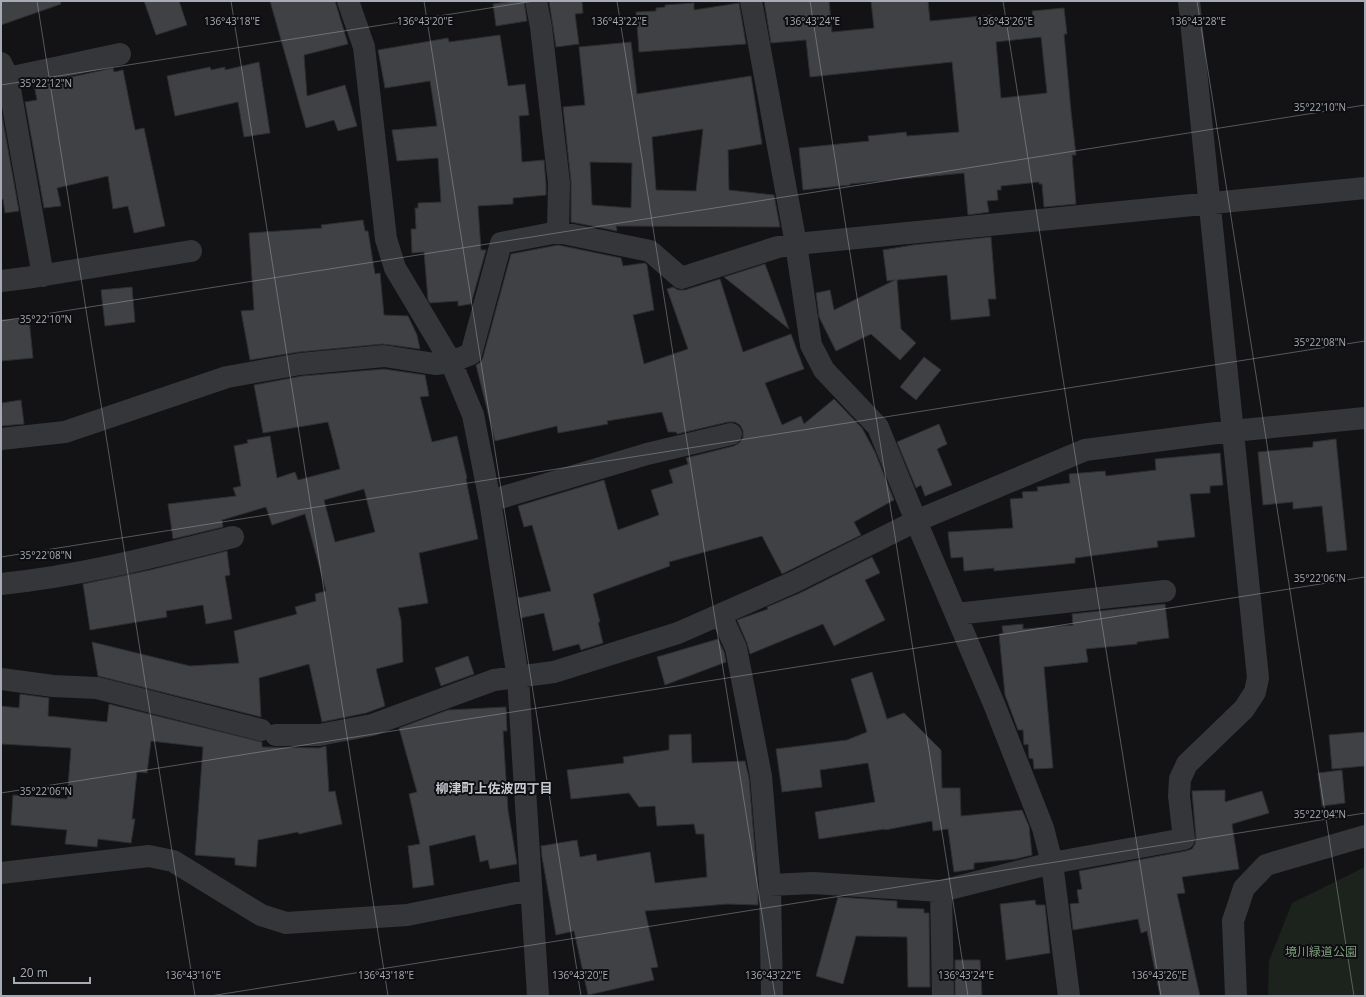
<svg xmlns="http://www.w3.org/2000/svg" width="1366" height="997" font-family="'Open Sans','Noto Sans JP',sans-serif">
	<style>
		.green { fill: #1c231c }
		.building { fill: #404145; stroke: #2d2e31; fill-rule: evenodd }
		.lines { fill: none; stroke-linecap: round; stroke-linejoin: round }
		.minor { stroke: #35363a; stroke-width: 22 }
		.ticks { fill: none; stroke: #a6abb5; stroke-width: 1; stroke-opacity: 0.45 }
		.labels { text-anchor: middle; stroke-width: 4; stroke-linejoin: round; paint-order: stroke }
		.park-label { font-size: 12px; fill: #7d9f7e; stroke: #0e0e10 }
		.neighbourhood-label { font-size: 13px; font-weight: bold; fill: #c6cad1; stroke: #0e0e10 }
		.ticks-label { font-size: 10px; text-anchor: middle; fill: #a6abb5; stroke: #0e0e10; stroke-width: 4; stroke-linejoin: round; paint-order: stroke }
	</style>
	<rect width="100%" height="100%" fill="#131315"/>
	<path class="green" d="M 1365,867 L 1365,996 L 1268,996 L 1269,961 L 1292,903 Z"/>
	<path class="building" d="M 1,1 L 60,1 L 61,4 L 1,25 Z
		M 144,1 L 179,1 L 187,25 L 156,35 Z
		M 270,1 L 335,1 L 348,44 L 304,55 L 307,96 L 345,85 L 357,126 L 338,131 L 334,120 L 306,128 Z
		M 513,1 L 524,1 L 527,21 L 496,26 L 493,4 Z
		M 549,1 L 582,1 L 583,13 L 575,14 L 579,44 L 556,47 Z
		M 764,1 L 829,1 L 832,32 L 874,28 L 871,1 L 928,1 L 930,21 L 992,15 L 993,21 L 1033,18 L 1032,11 L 1064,8 L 1067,34 L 1064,34 L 1071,111 L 1076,155 L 1072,155 L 1076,204 L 1044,207 L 1042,184 L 1039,184 L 1039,182 L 1001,186 L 1001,190 L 997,190 L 998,200 L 987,201 L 989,212 L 968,215 L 964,173 L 850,184 L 850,185 L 803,190 L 799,148 L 869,141 L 868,136 L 906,132 L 907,136 L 959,132 L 952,62 L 810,77 L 806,40 L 771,43 ZM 1041,37 L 1047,93 L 1001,98 L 996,42 Z
		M 694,3 L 694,10 L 739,3 L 746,44 L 639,52 L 636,12 L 656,11 L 656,8 L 665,7 L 665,5 Z
		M 500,35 L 508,86 L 525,84 L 529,115 L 519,116 L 522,162 L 544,160 L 546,184 L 546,195 L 513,198 L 513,204 L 478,206 L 481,250 L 486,250 L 471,304 L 458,306 L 458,301 L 430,303 L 428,300 L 424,252 L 412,253 L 411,229 L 416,229 L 415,208 L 418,208 L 418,203 L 441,202 L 438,158 L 397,161 L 392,130 L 437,126 L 430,81 L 385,88 L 378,50 L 448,38 L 449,42 Z
		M 631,42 L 637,94 L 751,76 L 762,144 L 728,150 L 729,190 L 774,195 L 780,227 L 616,226 L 617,231 L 571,222 L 571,182 L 563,107 L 585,105 L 579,47 ZM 703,129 L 696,191 L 656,190 L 652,137 ZM 590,162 L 632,163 L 631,208 L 592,205 Z
		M 259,62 L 270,133 L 244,137 L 238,102 L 175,116 L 167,76 L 210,67 L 211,70 L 225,67 L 225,70 Z
		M 113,68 L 114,72 L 123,70 L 135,130 L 144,128 L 165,226 L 134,233 L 128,206 L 113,209 L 108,176 L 57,188 L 61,206 L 44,208 L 25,102 L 37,100 L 34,85 Z
		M 1,110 L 19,211 L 5,213 L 3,199 L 1,200 Z
		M 363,220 L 365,231 L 368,231 L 375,274 L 380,273 L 384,315 L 408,316 L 417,335 L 420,349 L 383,344 L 299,352 L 250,360 L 241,311 L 254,310 L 249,233 L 322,228 L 321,225 Z
		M 991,237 L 996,299 L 988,299 L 990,316 L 951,320 L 947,275 L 897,280 L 901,329 L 916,343 L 900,360 L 871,334 L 836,351 L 819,317 L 816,293 L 830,290 L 834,310 L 895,280 L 887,281 L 883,250 L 913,245 Z
		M 558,245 L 621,258 L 623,266 L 645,263 L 647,265 L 654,310 L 633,315 L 644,364 L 688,349 L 667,289 L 673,287 L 678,290 L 685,290 L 720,279 L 743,352 L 791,334 L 804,369 L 765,383 L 782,425 L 801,416 L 804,424 L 834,399 L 862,428 L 875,452 L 894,500 L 854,522 L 861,535 L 782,574 L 762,536 L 669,562 L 670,566 L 593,594 L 600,622 L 598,622 L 603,643 L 581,650 L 579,644 L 553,651 L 544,613 L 521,618 L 518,598 L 551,591 L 532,525 L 524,527 L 518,506 L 604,480 L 618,530 L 659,515 L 651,490 L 673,483 L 669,470 L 688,464 L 686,458 L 734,446 L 739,443 L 743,438 L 743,431 L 740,425 L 735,422 L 728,422 L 677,434 L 676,432 L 668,432 L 662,412 L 607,421 L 608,424 L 558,433 L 557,426 L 495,441 L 476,365 L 481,362 L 483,357 L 511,254 Z
		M 765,264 L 789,329 L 724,277 Z
		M 132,287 L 135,322 L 105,326 L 101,290 Z
		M 29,318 L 33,358 L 1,361 L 1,320 Z
		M 924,357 L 941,370 L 916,400 L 900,387 Z
		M 384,369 L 425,375 L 429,396 L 420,397 L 432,442 L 457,436 L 467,478 L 466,479 L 478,539 L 419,553 L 428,603 L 398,608 L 401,620 L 403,662 L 376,669 L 385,706 L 366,713 L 322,722 L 309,664 L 259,678 L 261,717 L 98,676 L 92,642 L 190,666 L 239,663 L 234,631 L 297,614 L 295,607 L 316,601 L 315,594 L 326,591 L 305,514 L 272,525 L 266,507 L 222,520 L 223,527 L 173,539 L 168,504 L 236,496 L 233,488 L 241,486 L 234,446 L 248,443 L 247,440 L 270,436 L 277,478 L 295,472 L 298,480 L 340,469 L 328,422 L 263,433 L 254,385 L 302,376 ZM 364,489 L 375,532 L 335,542 L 324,500 Z
		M 21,400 L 24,424 L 1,426 L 2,403 Z
		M 939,424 L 947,444 L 937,449 L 952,485 L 925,496 L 921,485 L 916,488 L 897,442 Z
		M 1336,439 L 1347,550 L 1327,552 L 1322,506 L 1293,509 L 1293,502 L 1263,505 L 1258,452 L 1313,447 L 1313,442 Z
		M 1220,453 L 1223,485 L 1210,486 L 1210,493 L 1190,494 L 1195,537 L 1157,541 L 1158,547 L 1075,558 L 1075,563 L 1047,566 L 994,571 L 994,568 L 964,571 L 963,557 L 951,558 L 948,532 L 1013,528 L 1010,499 L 1023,498 L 1022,492 L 1038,491 L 1037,487 L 1070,483 L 1069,474 L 1105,471 L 1106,476 L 1156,470 L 1155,459 Z
		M 227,551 L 230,575 L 225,576 L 232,619 L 206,624 L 203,605 L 166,611 L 167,617 L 90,630 L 83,584 L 150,570 Z
		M 872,557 L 880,573 L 865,580 L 885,620 L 834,646 L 823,624 L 750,654 L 747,643 L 737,620 L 768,609 L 767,607 L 800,593 Z
		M 1165,604 L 1169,638 L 1137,642 L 1137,644 L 1086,649 L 1088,662 L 1044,667 L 1053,768 L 1034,769 L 1033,759 L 1029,758 L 1028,744 L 1024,745 L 1023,730 L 1018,730 L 1005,695 L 999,634 L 1003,633 L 1002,626 L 1023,624 L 1023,629 L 1073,625 L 1072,614 Z
		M 718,639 L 724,652 L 726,662 L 665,685 L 657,657 Z
		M 468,656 L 474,674 L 441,686 L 435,668 Z
		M 872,672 L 887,719 L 904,713 L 941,750 L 942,788 L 960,788 L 961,816 L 1022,810 L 1029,826 L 1032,855 L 1016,859 L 974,863 L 974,869 L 954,872 L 948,829 L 933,831 L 932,821 L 885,830 L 885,829 L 819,839 L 815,812 L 875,802 L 868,763 L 820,770 L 822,787 L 782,792 L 776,749 L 847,740 L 867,732 L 851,679 Z
		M 20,694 L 49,698 L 48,716 L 107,722 L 109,704 L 262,742 L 262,747 L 319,748 L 326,746 L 329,792 L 335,791 L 342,824 L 299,834 L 298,832 L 258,840 L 256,867 L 235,865 L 235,858 L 195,855 L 203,747 L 151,741 L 147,773 L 137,772 L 132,819 L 135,819 L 131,843 L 98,839 L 97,847 L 65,844 L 67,830 L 11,825 L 13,795 L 67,799 L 71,748 L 1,744 L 1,706 L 19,708 Z
		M 506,707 L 507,731 L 503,731 L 508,810 L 517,864 L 490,869 L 488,860 L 480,862 L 475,835 L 429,846 L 434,885 L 413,888 L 408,846 L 420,844 L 409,794 L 417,792 L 399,728 L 448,710 Z
		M 1365,732 L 1365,766 L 1332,769 L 1329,735 Z
		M 691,734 L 692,763 L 745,761 L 749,778 L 758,886 L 758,905 L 727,904 L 645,911 L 658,967 L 651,968 L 654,980 L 588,995 L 574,931 L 556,935 L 542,857 L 541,846 L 577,840 L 580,857 L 596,854 L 597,861 L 650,852 L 655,883 L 707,877 L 704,834 L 696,834 L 694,824 L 657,826 L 655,806 L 639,807 L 629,793 L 571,799 L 567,770 L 624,763 L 623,757 L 669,750 L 669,735 Z
		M 1342,770 L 1345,803 L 1322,806 L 1318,773 Z
		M 1225,790 L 1225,802 L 1262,791 L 1269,813 L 1232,824 L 1239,869 L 1182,877 L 1185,893 L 1177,894 L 1200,996 L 1160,996 L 1147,931 L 1141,933 L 1138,919 L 1073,930 L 1070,904 L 1079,903 L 1077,890 L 1082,889 L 1079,871 L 1186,851 L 1192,849 L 1195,844 L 1196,838 L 1192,791 Z
		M 838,897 L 897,901 L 897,908 L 924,909 L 924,913 L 929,913 L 930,987 L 908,987 L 907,937 L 856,936 L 843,984 L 816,976 Z
		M 1035,900 L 1036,905 L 1045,905 L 1050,953 L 1006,960 L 1000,904 Z
		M 955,960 L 980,960 L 982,996 L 955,996 Z"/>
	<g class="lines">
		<path class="minor" d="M 348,1 L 364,47 L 386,239 L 395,268 L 451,362 L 473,415 L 490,501 L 518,678 L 538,996
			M 536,1 L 541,27 L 559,183 L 558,232
			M 751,1 L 796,244 L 811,345 L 824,370 L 878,427 L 916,521 L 994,704 L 1043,828 L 1052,863 L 1069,996
			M 1,63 L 8,78 L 43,276
			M 8,78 L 120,54
			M 1,281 L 33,277 L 191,251
			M 1,439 L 65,432 L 227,377 L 300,364 L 384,356 L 435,364 L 451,362 L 471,354 L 501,243 L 558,232 L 650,251 L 681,278 L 778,247 L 796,244 L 1365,188
			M 490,501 L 647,454 L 731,434
			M 1,584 C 80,576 157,556 233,537
			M 956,614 L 1165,591
			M 721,615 L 736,648 L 761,776 L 770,885 L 813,883 L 941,891 L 1052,863 L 1184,839 L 1179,796 L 1180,779 L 1187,764 L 1244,709 L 1255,692 L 1258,678 L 1189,1
			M 1,679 L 53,686 L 97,688 L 261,730
			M 276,735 L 319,735 L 372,725 L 494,680 L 554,672 L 678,633 L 794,582 L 916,521 L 1085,450 L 1232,431 L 1365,418
			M 1,873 L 149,856 L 173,861 L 261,915 L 286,923 L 407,915 L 531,890
			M 770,885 L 772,996
			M 941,891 L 943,996
			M 1236,996 L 1233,921 L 1244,888 L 1266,865 L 1365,836"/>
	</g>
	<path class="ticks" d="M 37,1 L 195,996M 231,1 L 388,996M 424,1 L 581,996M 617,1 L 775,996M 810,1 L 968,996M 1003,1 L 1161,996M 1197,1 L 1354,996M 1,85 L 534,1M 1,321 L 1365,105M 1,557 L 1365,341M 1,793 L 1365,577M 1,992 L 2,996M 210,996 L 1365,813"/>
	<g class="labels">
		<g class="park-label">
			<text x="1321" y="956">境川緑道公園</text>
		</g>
		<g class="neighbourhood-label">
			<text x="494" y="793">柳津町上佐波四丁目</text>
		</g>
	</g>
	<g class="ticks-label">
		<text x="232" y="25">136°43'18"E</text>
		<text x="425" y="25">136°43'20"E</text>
		<text x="619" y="25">136°43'22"E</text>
		<text x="812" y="25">136°43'24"E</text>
		<text x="1005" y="25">136°43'26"E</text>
		<text x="1198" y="25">136°43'28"E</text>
		<text x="46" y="87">35°22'12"N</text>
		<text x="1320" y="111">35°22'10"N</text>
		<text x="46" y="323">35°22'10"N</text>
		<text x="1320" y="346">35°22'08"N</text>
		<text x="46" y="559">35°22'08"N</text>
		<text x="1320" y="582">35°22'06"N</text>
		<text x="46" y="795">35°22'06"N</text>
		<text x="1320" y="818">35°22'04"N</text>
		<text x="193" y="979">136°43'16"E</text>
		<text x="386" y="979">136°43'18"E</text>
		<text x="580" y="979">136°43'20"E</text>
		<text x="773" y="979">136°43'22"E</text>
		<text x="966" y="979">136°43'24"E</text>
		<text x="1159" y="979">136°43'26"E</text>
	</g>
	<rect width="1366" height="997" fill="none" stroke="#a6abb5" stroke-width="4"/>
	<path d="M14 977v6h76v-6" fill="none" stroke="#a6abb5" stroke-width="2"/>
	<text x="20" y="977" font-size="12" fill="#a6abb5" stroke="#0e0e10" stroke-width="3" paint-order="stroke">20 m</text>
</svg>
